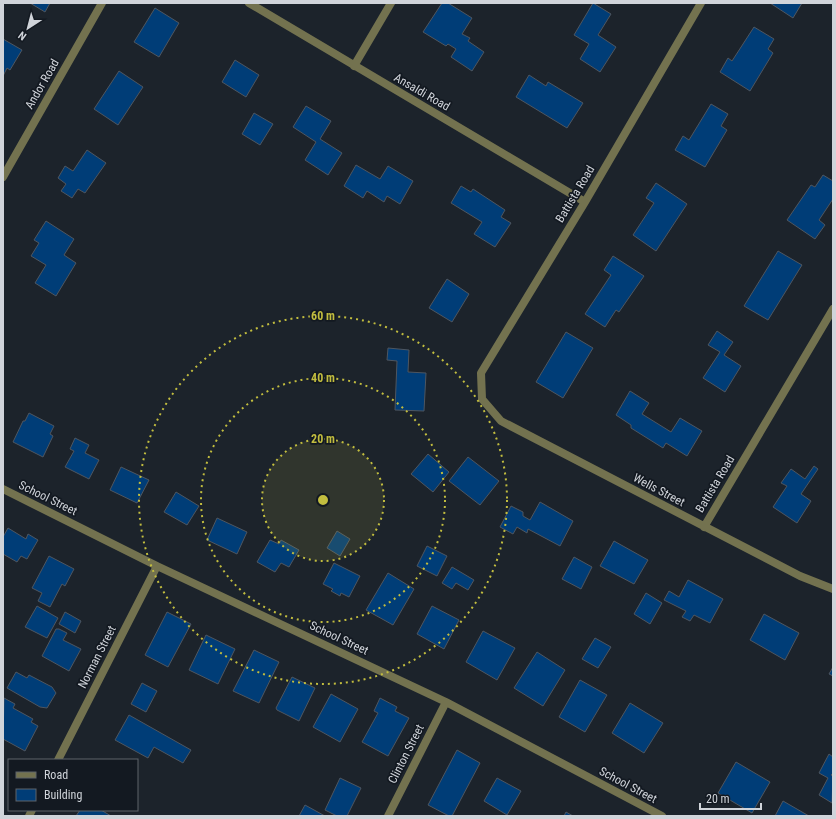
<svg xmlns="http://www.w3.org/2000/svg" width="836" height="819" font-family="'Roboto Condensed',sans-serif">
	<style>
		.building { fill: #003d77; stroke: #4e5660 }
		.lines { fill: none; stroke-linecap: round; stroke-linejoin: round }
		.minor { stroke: #73724f; stroke-width: 8 }
		.ring { fill: none; stroke: #c2bd3f; stroke-width: 2; stroke-dasharray: 2 4 }
		.labels { text-anchor: middle; stroke-width: 3.5; stroke-linejoin: round; paint-order: stroke }
		.street-label { font-size: 12px; fill: #d0d4da; stroke: #131921 }
		.centre { fill: #c2bd3f; stroke: #131921; stroke-width: 2 }
		.ring-label { font-size: 12px; text-anchor: middle; font-weight: bold; fill: #c2bd3f; stroke: #131921; stroke-width: 3.5; stroke-linejoin: round; paint-order: stroke }
	</style>
	<rect width="100%" height="100%" fill="#1c232b"/>
	<path class="building" d="M 30,3 L 50,3 L 45,12 Z
		M 442,3 L 448,3 L 472,18 L 462,34 L 470,38 L 468,41 L 484,52 L 472,71 L 451,57 L 456,49 L 448,44 L 446,46 L 423,32 Z
		M 593,3 L 611,14 L 598,35 L 616,47 L 600,72 L 580,59 L 589,44 L 574,35 Z
		M 770,3 L 802,3 L 793,18 Z
		M 155,8 L 179,23 L 159,57 L 134,42 Z
		M 754,27 L 774,39 L 768,49 L 773,53 L 750,91 L 720,72 L 728,58 L 732,61 Z
		M 3,39 L 22,50 L 10,70 L 7,68 L 3,76 Z
		M 235,60 L 259,75 L 246,97 L 222,82 Z
		M 119,71 L 143,87 L 118,125 L 94,109 Z
		M 529,75 L 546,86 L 548,82 L 583,103 L 567,128 L 516,97 Z
		M 711,104 L 728,114 L 721,126 L 727,130 L 705,167 L 675,150 L 683,136 L 689,140 Z
		M 306,106 L 331,121 L 320,139 L 342,153 L 328,175 L 305,160 L 316,142 L 293,127 Z
		M 254,113 L 273,124 L 260,145 L 242,134 Z
		M 87,150 L 106,163 L 85,193 L 78,189 L 72,198 L 61,191 L 66,184 L 58,178 L 65,166 L 73,171 Z
		M 356,165 L 380,179 L 388,166 L 413,181 L 400,204 L 387,196 L 384,202 L 367,191 L 363,198 L 344,186 Z
		M 823,175 L 833,181 L 833,199 L 819,220 L 825,225 L 815,239 L 787,220 L 811,185 L 815,187 Z
		M 656,183 L 687,204 L 656,251 L 633,235 L 654,203 L 646,198 Z
		M 461,186 L 471,192 L 473,189 L 505,210 L 501,217 L 511,223 L 495,247 L 474,234 L 482,222 L 451,203 Z
		M 46,221 L 74,239 L 64,255 L 76,263 L 56,296 L 35,283 L 46,265 L 31,256 L 39,243 L 34,240 Z
		M 778,251 L 802,265 L 768,320 L 744,306 Z
		M 613,256 L 644,276 L 619,312 L 616,310 L 605,327 L 585,314 L 611,275 L 604,270 Z
		M 447,279 L 469,294 L 452,322 L 429,308 Z
		M 717,331 L 733,342 L 724,355 L 741,366 L 725,392 L 703,378 L 720,352 L 708,345 Z
		M 566,332 L 593,348 L 563,398 L 536,382 Z
		M 388,348 L 409,350 L 408,372 L 426,373 L 424,411 L 395,410 L 397,361 L 387,360 Z
		M 630,391 L 649,403 L 642,414 L 671,432 L 680,418 L 702,431 L 687,456 L 666,443 L 663,448 L 631,428 L 631,425 L 616,415 Z
		M 29,413 L 54,426 L 50,434 L 53,436 L 43,457 L 13,442 L 23,421 L 25,421 Z
		M 75,438 L 89,445 L 85,453 L 99,460 L 89,479 L 65,467 L 74,451 L 70,449 Z
		M 428,454 L 449,472 L 433,492 L 411,474 Z
		M 468,457 L 499,481 L 480,505 L 449,481 Z
		M 814,466 L 818,469 L 801,494 L 811,501 L 797,523 L 773,507 L 787,486 L 781,483 L 791,469 L 805,479 Z
		M 121,467 L 149,480 L 137,503 L 110,490 Z
		M 176,492 L 199,506 L 187,525 L 164,512 Z
		M 540,502 L 573,521 L 560,546 L 528,529 L 527,533 L 517,527 L 513,534 L 500,527 L 511,506 L 523,512 L 523,516 L 530,520 Z
		M 217,518 L 247,532 L 237,554 L 207,540 Z
		M 8,528 L 26,539 L 28,534 L 38,540 L 27,559 L 21,556 L 17,562 L 3,554 L 3,537 Z
		M 337,531 L 350,539 L 340,556 L 327,548 Z
		M 270,540 L 279,544 L 281,540 L 299,550 L 289,567 L 281,563 L 275,572 L 257,562 Z
		M 614,541 L 648,560 L 634,584 L 600,566 Z
		M 427,546 L 447,556 L 437,576 L 417,566 Z
		M 49,556 L 74,569 L 65,586 L 62,584 L 50,607 L 38,601 L 42,593 L 32,588 Z
		M 574,557 L 592,567 L 581,589 L 562,579 Z
		M 334,563 L 360,576 L 349,597 L 341,593 L 340,596 L 331,591 L 333,589 L 323,584 Z
		M 452,567 L 474,580 L 468,590 L 456,583 L 452,589 L 442,583 Z
		M 388,573 L 414,589 L 393,625 L 366,610 Z
		M 688,580 L 723,599 L 710,623 L 694,615 L 690,621 L 682,617 L 686,611 L 664,600 L 669,591 L 679,597 Z
		M 646,593 L 662,603 L 650,624 L 634,614 Z
		M 37,606 L 58,618 L 47,638 L 25,627 Z
		M 432,606 L 459,620 L 444,649 L 417,634 Z
		M 65,612 L 81,621 L 75,633 L 59,624 Z
		M 167,612 L 191,624 L 168,667 L 145,655 Z
		M 764,614 L 799,633 L 785,660 L 750,640 Z
		M 56,629 L 59,629 L 67,633 L 63,640 L 81,649 L 69,671 L 42,656 Z
		M 483,631 L 515,648 L 497,680 L 466,662 Z
		M 206,635 L 235,649 L 218,684 L 189,670 Z
		M 595,638 L 611,647 L 598,668 L 582,659 Z
		M 254,650 L 279,662 L 259,703 L 233,691 Z
		M 537,652 L 565,670 L 543,706 L 514,688 Z
		M 833,667 L 833,676 L 829,674 Z
		M 16,672 L 27,678 L 29,675 L 52,687 L 56,693 L 47,708 L 40,707 L 7,688 Z
		M 292,677 L 315,688 L 299,721 L 277,710 L 276,708 Z
		M 580,680 L 607,695 L 585,732 L 559,717 Z
		M 142,683 L 157,691 L 146,712 L 131,704 Z
		M 331,694 L 358,709 L 340,742 L 313,727 Z
		M 4,698 L 15,704 L 13,708 L 33,719 L 31,722 L 38,726 L 25,751 L 3,739 Z
		M 380,698 L 397,707 L 395,711 L 409,718 L 388,756 L 362,742 L 378,713 L 374,711 Z
		M 630,703 L 663,723 L 644,753 L 612,733 Z
		M 129,715 L 191,750 L 183,763 L 154,747 L 148,758 L 115,740 Z
		M 457,750 L 480,763 L 452,816 L 449,816 L 428,805 Z
		M 829,754 L 833,757 L 833,773 L 831,775 L 833,776 L 832,803 L 819,795 L 828,778 L 819,773 Z
		M 736,762 L 770,782 L 752,813 L 718,793 Z
		M 340,778 L 361,788 L 347,816 L 337,816 L 325,810 Z
		M 497,778 L 521,791 L 507,815 L 484,801 Z
		M 783,801 L 809,816 L 775,816 Z
		M 305,805 L 325,816 L 299,816 Z
		M 80,810 L 101,810 L 111,816 L 76,816 Z
		M 566,812 L 573,816 L 564,816 Z"/>
	<g class="lines">
		<path class="minor" d="M 249,3 L 585,202
			M 701,3 L 585,202 L 481,373 L 482,399 L 501,421 L 800,576 L 833,589
			M 354,66 L 391,3
			M 3,177 L 102,3
			M 3,489 L 157,566 L 446,702 L 662,816
			M 704,527 L 833,309
			M 58,760 L 157,566
			M 29,816 L 32,810
			M 388,816 L 446,702"/>
	</g>
	<circle cx="323" cy="500" r="61" fill="#c2bd3f" fill-opacity=".12"/>
	<g class="ring">
		<circle cx="323" cy="500" r="61"/>
		<circle cx="323" cy="500" r="122"/>
		<circle cx="323" cy="500" r="184"/>
	</g>
	<g class="labels">
		<g class="street-label">
			<text transform="translate(42 84) rotate(-60)" y="4">Andor Road</text>
			<text transform="translate(422 92) rotate(30)" y="4">Ansaldi Road</text>
			<text transform="translate(575 194) rotate(-59)" y="4">Battista Road</text>
			<text transform="translate(715 484) rotate(-59)" y="4">Battista Road</text>
			<text transform="translate(659 490) rotate(28)" y="4">Wells Street</text>
			<text transform="translate(48 498) rotate(26)" y="4">School Street</text>
			<text transform="translate(339 638) rotate(25)" y="4">School Street</text>
			<text transform="translate(97 657) rotate(-63)" y="4">Norman Street</text>
			<text transform="translate(406 754) rotate(-63)" y="4">Clinton Street</text>
			<text transform="translate(628 785) rotate(28)" y="4">School Street</text>
		</g>
	</g>
	<circle cx="323" cy="500" r="6" class="centre"/>
	<g class="ring-label">
		<text x="323" y="320">60 m</text>
		<text x="323" y="382">40 m</text>
		<text x="323" y="443">20 m</text>
	</g>
	<rect width="836" height="819" fill="none" stroke="#d0d4da" stroke-width="8"/>
	<rect x="8" y="759" width="130" height="52" fill="#131921" stroke="#5f646b"/>
	<rect x="16" y="772" width="20" height="6" fill="#73724f" stroke="#5f646b"/>
	<text x="44" y="779" font-size="12" fill="#d0d4da">Road</text>
	<rect x="16" y="789" width="20" height="12" fill="#003d77" stroke="#5f646b"/>
	<text x="44" y="799" font-size="12" fill="#d0d4da">Building</text>
	<g transform="translate(28 28) rotate(216)" stroke="#131921" stroke-width="3" paint-order="stroke">
	<path d="M0-3L7 15L0 10L-7 15Z" fill="#d0d4da"/>
	<text y="-6" font-size="11" font-weight="bold" text-anchor="middle" fill="#d0d4da">N</text>
	</g>
	<path d="M700 803v6h61v-6" fill="none" stroke="#d0d4da" stroke-width="2"/>
	<text x="706" y="803" font-size="12" fill="#d0d4da" stroke="#131921" stroke-width="3" paint-order="stroke">20 m</text>
</svg>
